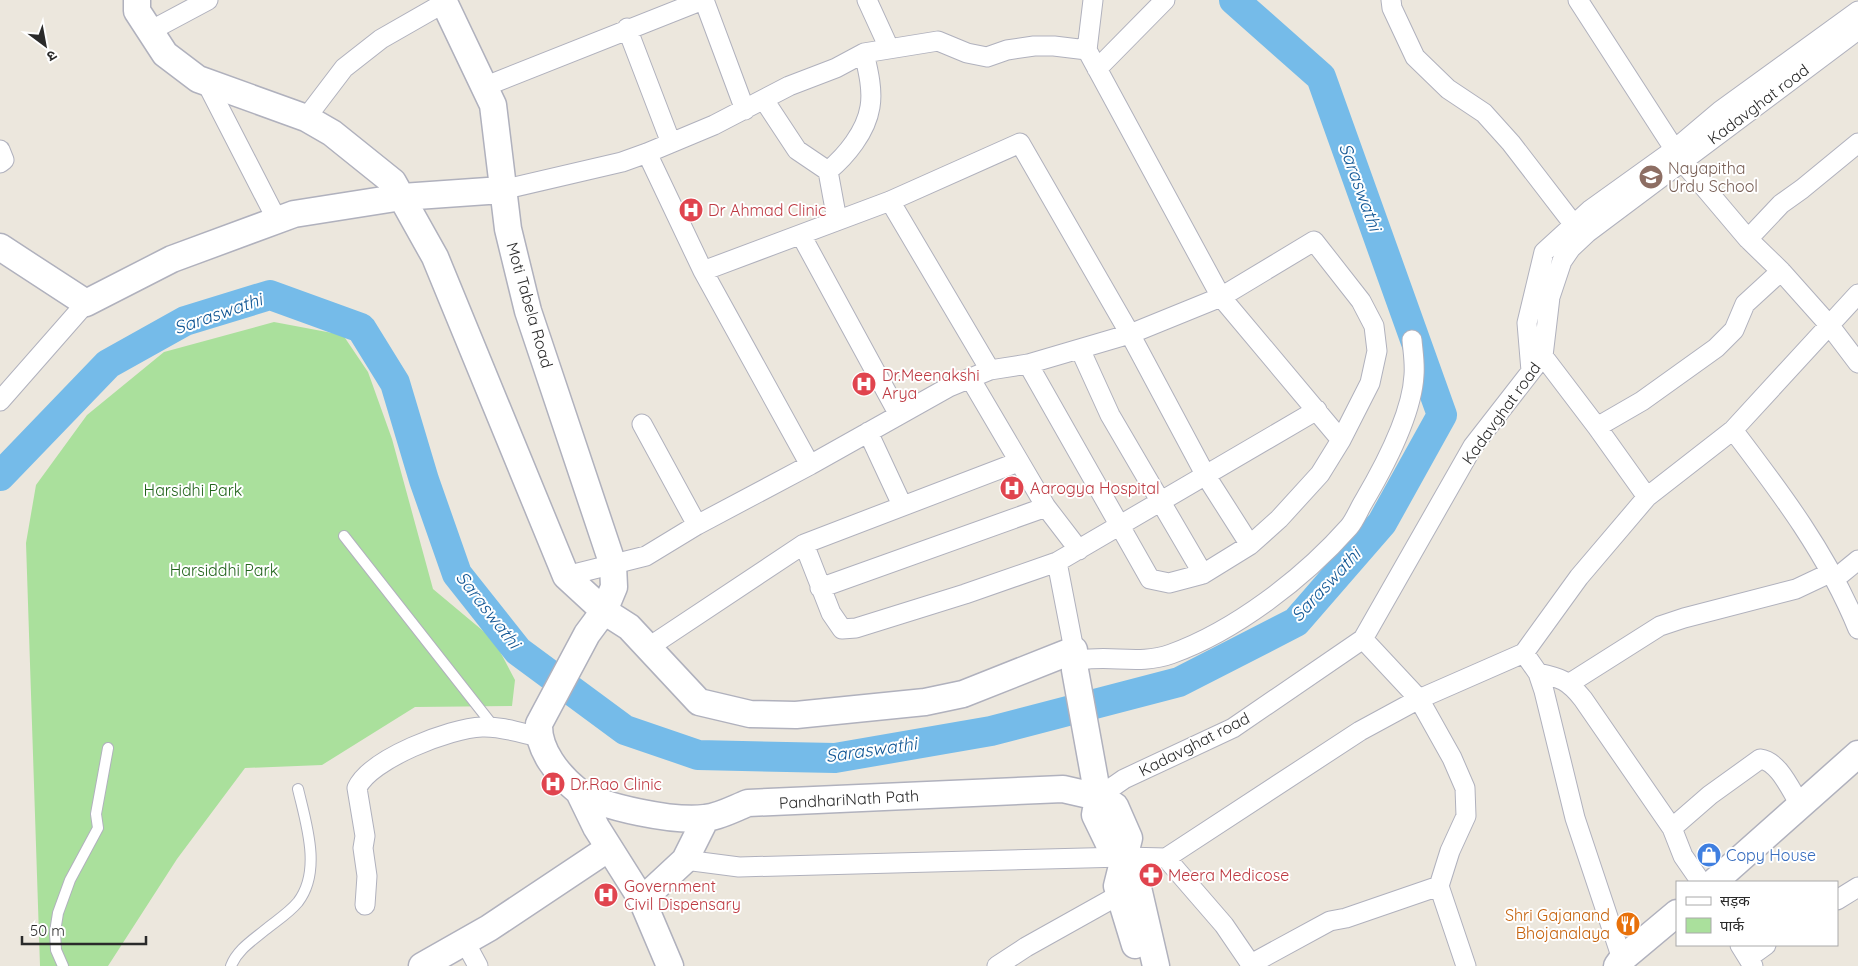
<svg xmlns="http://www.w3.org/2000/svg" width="1858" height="966" font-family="Quicksand,'Noto Sans Devanagari',sans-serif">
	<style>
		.green { fill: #aae09c }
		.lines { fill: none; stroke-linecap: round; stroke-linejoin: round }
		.river { stroke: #75bbe9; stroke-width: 30 }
		.lane-casing { stroke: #b0b1bd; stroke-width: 12 }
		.street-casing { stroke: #b0b1bd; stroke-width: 21 }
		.secondary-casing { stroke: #b0b1bd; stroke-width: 29 }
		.lane { stroke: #fff; stroke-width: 10 }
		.street { stroke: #fff; stroke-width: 19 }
		.secondary { stroke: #fff; stroke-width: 26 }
		.labels { text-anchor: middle; stroke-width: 4; stroke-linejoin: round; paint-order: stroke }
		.street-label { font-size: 16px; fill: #2a2a2a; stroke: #fff }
		.education-label { font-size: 16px; fill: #785e54; stroke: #fff; text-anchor: start }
		.health-label { font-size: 16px; fill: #be3a42; stroke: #fff; text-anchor: start }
		.park-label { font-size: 16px; fill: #23641d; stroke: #fff }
		.shop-label { font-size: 16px; fill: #366cbe; stroke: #fff; text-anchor: start }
		.food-label { font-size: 16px; fill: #c56008; stroke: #fff; text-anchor: end }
		.water-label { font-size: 18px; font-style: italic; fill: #145895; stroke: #fff }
	</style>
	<rect width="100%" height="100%" fill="#ece7dd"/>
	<path class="green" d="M 274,322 L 343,335 L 368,372 L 392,439 L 433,589 L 494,640 L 515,680 L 512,706 L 415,707 L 322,765 L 245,768 L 177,859 L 108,966 L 40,966 L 26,543 L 36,485 L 87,415 L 164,352 Z"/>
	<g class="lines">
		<path class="river" d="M 0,476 L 108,364 L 185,321 L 270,295 L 361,328 L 395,383 L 424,480 L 457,574 L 518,651 L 625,730 L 698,755 L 835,758 L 991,731 L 1179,682 L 1296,622 L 1382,523 L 1442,415 L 1321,77 L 1234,0"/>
		<defs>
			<path id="lane" d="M 344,536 L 494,727
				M 63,966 L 56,950 L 55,932 L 58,913 L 70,880 L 98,828 L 96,814 L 108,748
				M 231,966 C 237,950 253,940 265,930 C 276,921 289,913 298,902 C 322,871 306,823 298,789"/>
			<path id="street" d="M 704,0 L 745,110
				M 867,0 L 889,48
				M 1093,0 L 1087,50 L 1221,297 L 1341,440
				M 1391,0 L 1392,8 L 1415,57 L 1448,89 L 1484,113 L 1511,143 L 1581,234
				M 1578,0 L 1682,161 L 1748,239 L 1781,271 L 1830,326 L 1858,363
				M 627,28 L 671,143
				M 150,31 L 208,0
				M 1097,69 L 1165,0
				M 206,82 L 277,220
				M 486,86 L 703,0
				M 766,98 L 768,106 L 797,150 L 828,171
				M 306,118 L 344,68 L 381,39 L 444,3
				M 0,150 L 4,160 L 0,163
				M 647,153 L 703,271 L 810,465
				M 502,190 L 622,162 L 647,153 L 714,125 L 789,86 L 836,68 L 864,53 L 938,41 L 967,53 L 987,57 L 1007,50 L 1034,46 L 1054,46 L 1087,50
				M 890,201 L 990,370
				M 837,220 L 828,171 C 846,156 866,132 870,107 C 873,90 868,70 864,53
				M 801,235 L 899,415
				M 1748,239 L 1781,204 L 1802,189 L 1858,143
				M 703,271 L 890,201 L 1020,143 L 1130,334 L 1206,476 L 1250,545
				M 1080,349 L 1110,415 L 1203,574
				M 1543,356 L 1597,427 L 1647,497
				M 1531,371 L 1527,323 L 1544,252 L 1590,210 L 1675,149 L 1720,111 L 1858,11
				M 970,378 L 1046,507 L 1079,550
				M 0,401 L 86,303
				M 642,424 L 697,525
				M 1597,427 L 1642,401 L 1716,348 L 1734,330 L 1745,304 L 1781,271
				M 1733,430 C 1781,493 1828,555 1858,629
				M 868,432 L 902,505
				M 1018,462 L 804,544 L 831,613 L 842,629 L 856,628 L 965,594 L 1057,562 L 1317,410
				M 1057,562 L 1074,650
				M 566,576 L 646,556 L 697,525 L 810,465 L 949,387 L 990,370 L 1028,364 L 1130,334 L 1221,297 L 1314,241 L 1361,301 L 1374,326 L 1377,351 L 1370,383 L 1341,440 L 1320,474 L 1279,519 L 1250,545 L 1203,574 L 1169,583 L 1150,579 L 1028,364
				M 1836,578 L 1858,560
				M 820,588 L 1046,507
				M 1363,639 L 1419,699 L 1452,758 L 1465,788 L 1466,816 L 1450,851 L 1439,886 L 1466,966
				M 649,647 L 804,544
				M 1524,653 L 1538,673 L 1544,691 L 1575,818 L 1622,959
				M 1075,670 L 1081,660 C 1111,655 1141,665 1171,654 C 1235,631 1304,578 1349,527 C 1355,520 1359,509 1364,501 C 1384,467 1412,414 1414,375 C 1415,363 1413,352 1412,340
				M 1538,673 C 1561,678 1568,680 1583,699 L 1672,828 L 1683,856 L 1701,882
				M 1570,683 L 1660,626 L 1684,618 L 1796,589 L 1832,572
				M 1098,797 L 1124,779 L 1233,728 L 1363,639 L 1473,446 L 1543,356 L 1550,297 L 1562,261 L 1571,248 L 1587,233 L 1858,30
				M 1672,828 L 1710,795 L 1760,759 C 1779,761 1791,791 1801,806
				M 1166,858 L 1224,925 L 1252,966
				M 685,860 L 739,867 L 1124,857 L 1166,858 L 1360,731 L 1419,699 L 1524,653 L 1579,577 L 1647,497 L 1733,430 L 1858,294
				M 1837,900 L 1858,887
				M 365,905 L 367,876 L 363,848 L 365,836 L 357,788 C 370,759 450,728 482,727 C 501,726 521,733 539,737
				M 465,942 L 478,966
				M 1740,945 L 1753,966
				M 1748,958 L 1766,945
				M 1251,964 L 1330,921 L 1346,918 L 1439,886
				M 997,966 L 1026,947 L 1119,895"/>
			<path id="secondary" d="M 137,0 L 137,11 L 165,54 L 198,79 L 306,118 L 332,133 L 393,182 L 435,257 L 566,576 L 604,611 L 629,627 L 699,702 L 750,714 L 796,715 L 925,702 L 963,694 L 1074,650 L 1075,670 L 1098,797 L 1095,815 L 1110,846 L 1124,857 L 1136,879 L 1156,966
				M 443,0 L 493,105 L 508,229 L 528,311 L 613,565 L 614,587 L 604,611 L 587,634 L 539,724 C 538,750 558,775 578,791 C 602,808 676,822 705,818 C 719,817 735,808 748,803 L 1063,789 L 1098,797 L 1115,806 L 1129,838 L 1117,886 L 1135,945
				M 0,247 L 86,303 L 172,259 L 294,214 L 402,197 L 502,190
				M 579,792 L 596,827 L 642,900 L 670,966
				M 1714,882 L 1858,754
				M 642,900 L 685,860 L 706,818
				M 422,966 L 489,928 L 609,848
				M 1617,966 L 1622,959 L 1677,913"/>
		</defs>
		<use href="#lane" class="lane-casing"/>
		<use href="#street" class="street-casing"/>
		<use href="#secondary" class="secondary-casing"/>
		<use href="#lane" class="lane"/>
		<use href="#street" class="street"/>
		<use href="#secondary" class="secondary"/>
	</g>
	<defs>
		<symbol id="school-disc" viewBox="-11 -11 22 22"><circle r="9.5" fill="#8d6e63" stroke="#fff"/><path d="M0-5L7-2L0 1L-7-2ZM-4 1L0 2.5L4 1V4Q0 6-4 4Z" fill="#fff"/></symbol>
		<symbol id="hospital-disc" viewBox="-11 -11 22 22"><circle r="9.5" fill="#e0444e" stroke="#fff"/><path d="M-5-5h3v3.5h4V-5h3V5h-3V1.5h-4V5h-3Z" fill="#fff"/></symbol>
		<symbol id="shop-disc" viewBox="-11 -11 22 22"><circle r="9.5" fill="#3f7fe0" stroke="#fff"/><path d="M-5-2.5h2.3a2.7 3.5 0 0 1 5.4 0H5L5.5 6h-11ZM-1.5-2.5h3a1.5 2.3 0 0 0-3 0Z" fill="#fff"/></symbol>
		<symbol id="pharmacy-disc" viewBox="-11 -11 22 22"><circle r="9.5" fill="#e0444e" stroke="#fff"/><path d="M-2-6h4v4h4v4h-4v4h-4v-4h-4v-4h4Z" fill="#fff"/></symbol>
		<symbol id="restaurant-disc" viewBox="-11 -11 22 22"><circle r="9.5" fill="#e8710a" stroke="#fff"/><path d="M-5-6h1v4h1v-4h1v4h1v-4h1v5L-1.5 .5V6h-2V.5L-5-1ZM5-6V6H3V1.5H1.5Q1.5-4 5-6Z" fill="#fff"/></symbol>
	</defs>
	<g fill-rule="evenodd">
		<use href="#school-disc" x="1637" y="163" width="28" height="28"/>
		<use href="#hospital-disc" x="677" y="196" width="28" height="28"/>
		<use href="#hospital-disc" x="850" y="370" width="28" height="28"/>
		<use href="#hospital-disc" x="998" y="474" width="28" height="28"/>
		<use href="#hospital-disc" x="539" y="770" width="28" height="28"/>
		<use href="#shop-disc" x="1695" y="841" width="28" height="28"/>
		<use href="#pharmacy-disc" x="1137" y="861" width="28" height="28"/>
		<use href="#hospital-disc" x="592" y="881" width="28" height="28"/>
		<use href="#restaurant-disc" x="1614" y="910" width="28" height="28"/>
	</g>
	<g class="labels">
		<g class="street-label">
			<text transform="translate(1758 104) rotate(-37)" y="6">Kadavghat road</text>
			<text transform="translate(530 305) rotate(74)" y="6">Moti Tabela Road</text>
			<text transform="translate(1501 413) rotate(-54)" y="6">Kadavghat road</text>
			<text transform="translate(1194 744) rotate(-27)" y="6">Kadavghat road</text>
			<text transform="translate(849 799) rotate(-3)" y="6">PandhariNath Path</text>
		</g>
		<g class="education-label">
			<text x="1668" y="174">Nayapitha<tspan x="1668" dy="18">Urdu School</tspan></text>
		</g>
		<g class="health-label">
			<text x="708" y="216">Dr Ahmad Clinic</text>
			<text x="882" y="381">Dr.Meenakshi<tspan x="882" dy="18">Arya</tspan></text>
			<text x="1030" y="494">Aarogya Hospital</text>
			<text x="570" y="790">Dr.Rao Clinic</text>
			<text x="1168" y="881">Meera Medicose</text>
			<text x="624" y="892">Government<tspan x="624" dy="18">Civil Dispensary</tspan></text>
		</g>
		<g class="park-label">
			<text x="193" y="496">Harsidhi Park</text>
			<text x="224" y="576">Harsiddhi Park</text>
		</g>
		<g class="shop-label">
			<text x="1726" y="861">Copy House</text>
		</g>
		<g class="food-label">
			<text x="1610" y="921">Shri Gajanand<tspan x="1610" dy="18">Bhojanalaya</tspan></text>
		</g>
		<g class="water-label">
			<text transform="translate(1360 187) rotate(70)" y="6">Saraswathi</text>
			<text transform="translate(218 314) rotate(-19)" y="6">Saraswathi</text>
			<text transform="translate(1326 585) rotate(-47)" y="6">Saraswathi</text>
			<text transform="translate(488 610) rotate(52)" y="6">Saraswathi</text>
			<text transform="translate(871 750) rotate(-8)" y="6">Saraswathi</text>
		</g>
	</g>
	<rect x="1676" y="881" width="162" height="65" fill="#ffffff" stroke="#aaaaaa"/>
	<rect x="1686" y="897" width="25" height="8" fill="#ffffff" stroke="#aaaaaa"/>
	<text x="1720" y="906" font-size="15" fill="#2a2a2a">सड़क</text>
	<rect x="1686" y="918" width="25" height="15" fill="#aae09c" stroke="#aaaaaa"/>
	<text x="1720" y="931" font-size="15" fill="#2a2a2a">पार्क</text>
	<g transform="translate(45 45) rotate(148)" stroke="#ffffff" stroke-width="4" paint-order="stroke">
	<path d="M0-4L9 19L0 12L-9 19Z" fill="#2a2a2a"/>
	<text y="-8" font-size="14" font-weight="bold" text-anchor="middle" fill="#2a2a2a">उ</text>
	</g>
	<path d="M22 936v8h124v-8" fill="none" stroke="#2a2a2a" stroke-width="2.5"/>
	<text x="30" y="936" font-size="15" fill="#2a2a2a" stroke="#ffffff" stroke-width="4" paint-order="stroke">50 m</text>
</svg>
